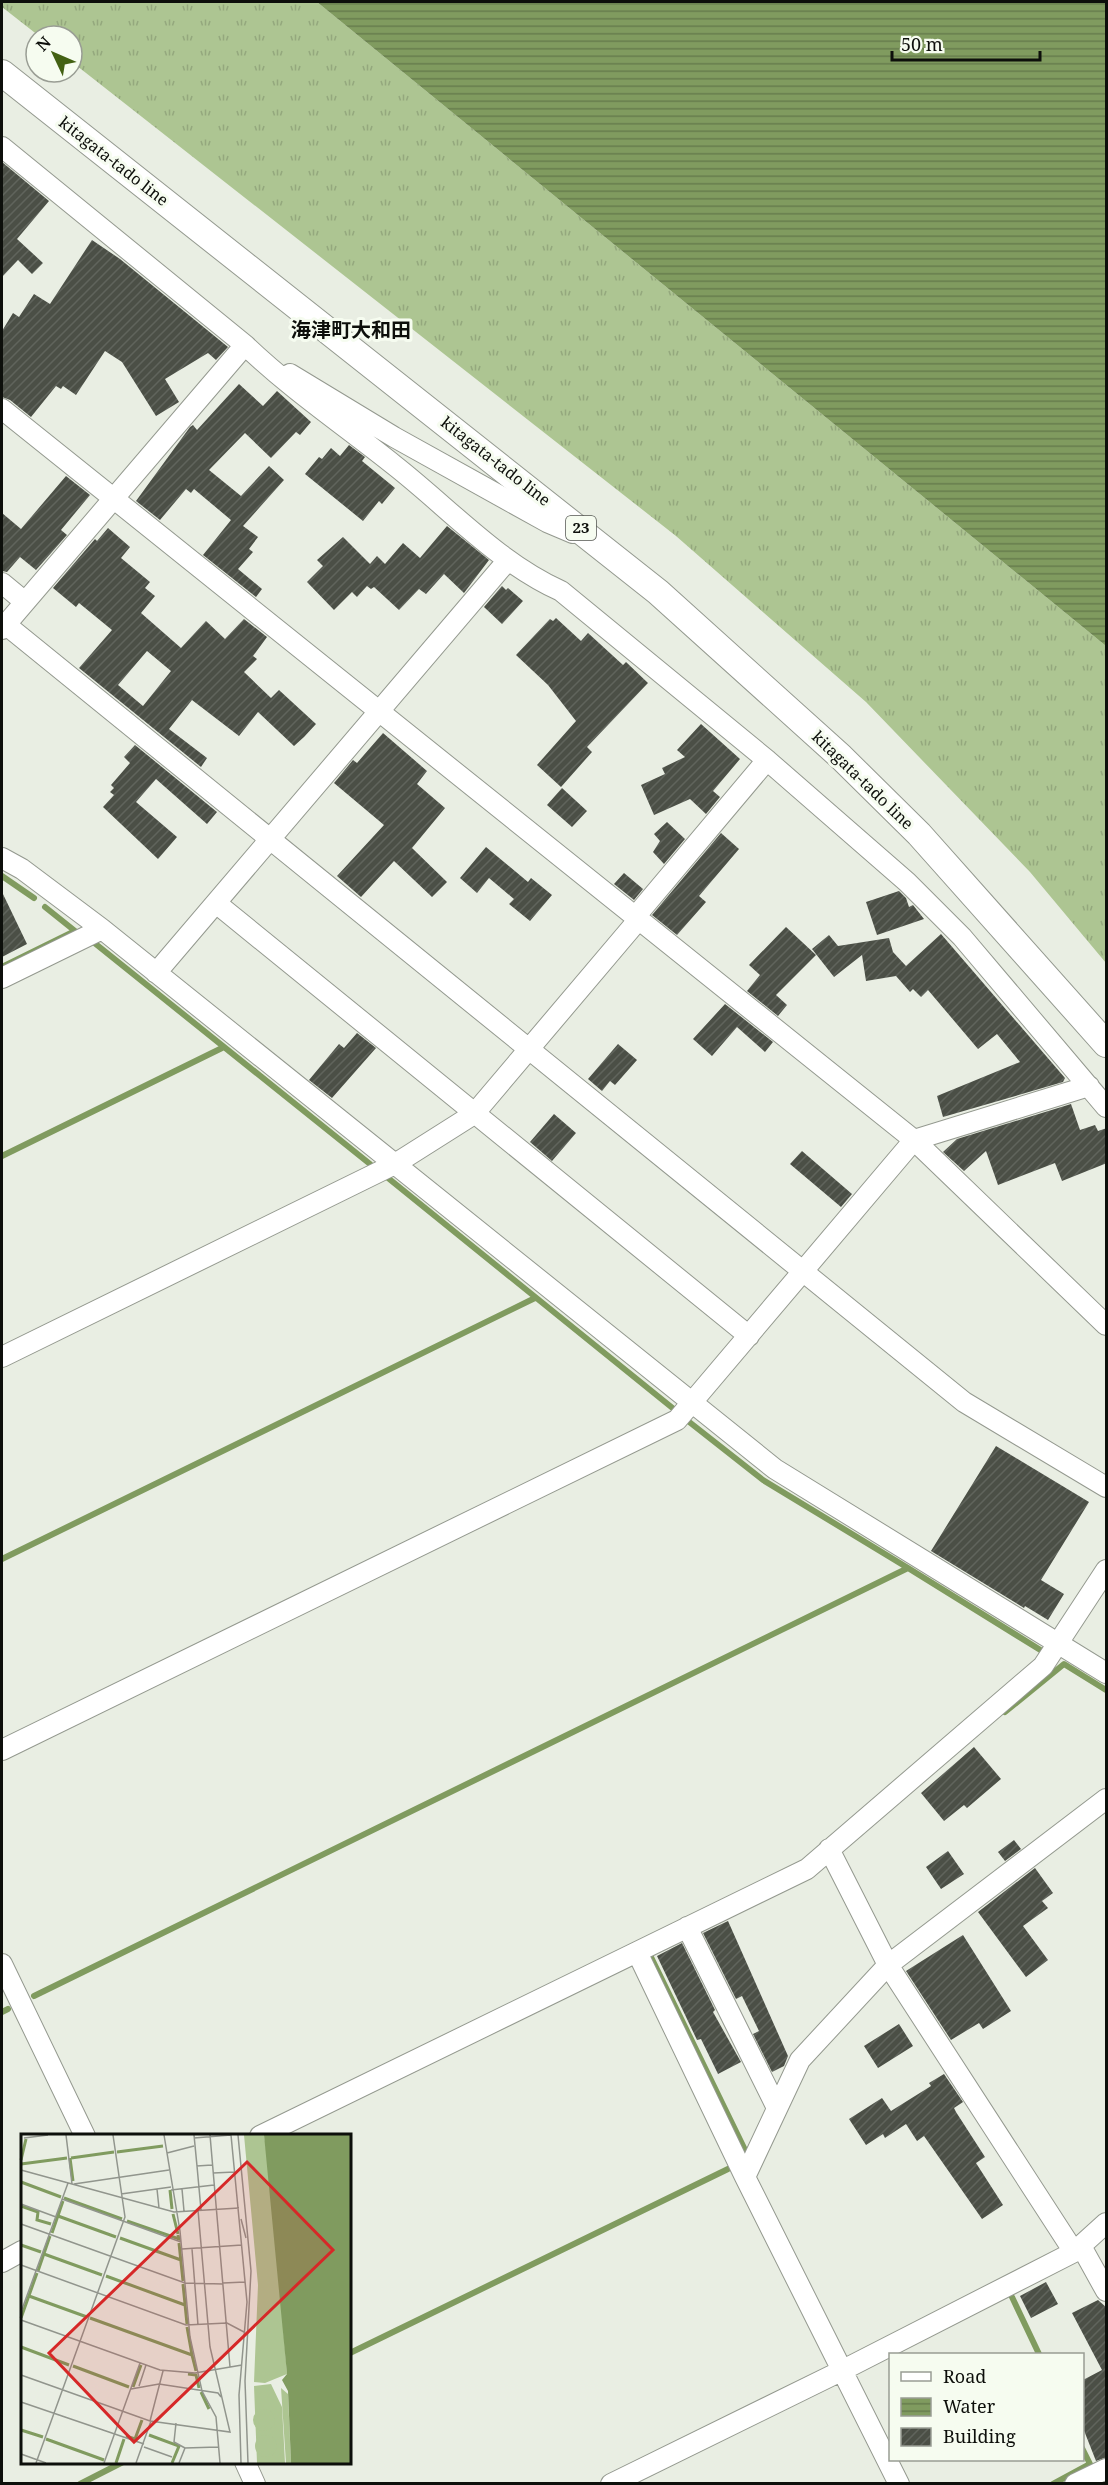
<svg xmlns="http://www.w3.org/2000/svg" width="1108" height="2485" font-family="'Noto Serif','Noto Sans JP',serif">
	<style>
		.grass { fill: url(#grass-tufts) }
		.water { fill: url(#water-rules) }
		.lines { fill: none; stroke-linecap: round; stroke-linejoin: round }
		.stream { stroke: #809b5f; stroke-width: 6 }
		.building { fill: url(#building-hatch); fill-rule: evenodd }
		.minor-casing { stroke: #94998f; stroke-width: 22 }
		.major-casing { stroke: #94998f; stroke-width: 28 }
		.minor { stroke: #fff; stroke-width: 20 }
		.major { stroke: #fff; stroke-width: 26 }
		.labels { text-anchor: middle; stroke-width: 6; stroke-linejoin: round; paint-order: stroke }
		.shield { fill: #f6fcf0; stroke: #535650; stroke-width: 1.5 }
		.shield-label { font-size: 15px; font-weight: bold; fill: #0d0f0b }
		.street-label { font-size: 16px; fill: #0d0f0b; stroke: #f6fcf0 }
		.quarter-label { font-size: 20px; font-weight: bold; fill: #0d0f0b; stroke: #f6fcf0 }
		.inset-river { fill: none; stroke: #809b5f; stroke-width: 3 }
		.inset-road { fill: none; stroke: #91958d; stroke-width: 1.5 }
		.view { fill: #d62828; fill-opacity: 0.15; stroke: #d62828; stroke-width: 3 }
		.inset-edge { fill: none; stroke: #0d0f0b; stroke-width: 3 }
	</style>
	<defs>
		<pattern id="grass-tufts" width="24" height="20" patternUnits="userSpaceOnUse" patternTransform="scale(1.5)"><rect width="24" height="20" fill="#adc592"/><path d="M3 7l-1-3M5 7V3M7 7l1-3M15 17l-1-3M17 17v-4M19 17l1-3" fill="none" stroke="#94a87d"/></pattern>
		<pattern id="water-rules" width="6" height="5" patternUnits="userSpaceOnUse" patternTransform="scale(1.5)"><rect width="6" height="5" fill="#809b5f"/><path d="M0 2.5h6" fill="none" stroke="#677d4d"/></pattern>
		<pattern id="building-hatch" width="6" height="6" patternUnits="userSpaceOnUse" patternTransform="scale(1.5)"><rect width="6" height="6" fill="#4b4f46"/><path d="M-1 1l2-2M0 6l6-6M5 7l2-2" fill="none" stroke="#60645c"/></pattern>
	</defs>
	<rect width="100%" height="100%" fill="#e9eee3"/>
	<path class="grass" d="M 2,2 L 317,2 L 1106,646 L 1106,963 L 1030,872 L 866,702 L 676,536 L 72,62 L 72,36 L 39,36 L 2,7 Z"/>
	<path class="water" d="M 317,2 L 1106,2 L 1106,646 Z"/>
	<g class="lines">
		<path class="stream" d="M 2,876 L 34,898
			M 92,941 L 370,1164
			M 2,967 L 75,931 L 45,907
			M 2,1156 L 222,1048
			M 388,1178 L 675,1410
			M 688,1421 L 763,1480 L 908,1568
			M 2,1559 L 535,1298
			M 1005,1712 L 1064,1664 L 1106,1690
			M 650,1955 L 747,2154
			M 34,1996 L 908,1568 L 1042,1651
			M 2,2012 L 8,2009
			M 1012,2297 L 1039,2354
			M 350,2353 L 728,2169
			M 80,2484 L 123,2462
			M 1053,2484 L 1090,2464 L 1082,2448"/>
	</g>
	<path class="building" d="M 2,162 L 49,201 L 17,239 L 43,263 L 32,274 L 18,260 L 2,277 Z
		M 92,240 L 120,259 L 228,347 L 216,360 L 208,353 L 165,379 L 179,402 L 156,416 L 122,362 L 105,351 L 76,395 L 63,386 L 61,389 L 56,386 L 31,417 L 10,400 L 2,397 L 2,331 L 13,313 L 19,317 L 34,294 L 50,304 Z
		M 239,384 L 263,406 L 277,391 L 311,422 L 300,435 L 296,432 L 271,458 L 245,433 L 209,470 L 241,496 L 269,466 L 284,480 L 243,526 L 258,537 L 249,549 L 253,552 L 238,569 L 262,589 L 256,597 L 203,555 L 231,520 L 194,489 L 191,493 L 186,489 L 160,520 L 136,501 L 190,427 L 193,425 L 197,430 Z
		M 349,445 L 365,457 L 362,461 L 395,488 L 382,504 L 379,501 L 363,521 L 305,474 L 319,457 L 322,459 L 331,448 L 340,456 Z
		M 66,476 L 90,495 L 61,530 L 67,535 L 36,570 L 20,557 L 7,572 L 2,571 L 2,513 L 21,529 Z
		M 447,526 L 489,560 L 464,593 L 444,574 L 426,594 L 419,589 L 399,610 L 374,587 L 371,589 L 367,586 L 357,597 L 352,592 L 334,610 L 307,582 L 323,566 L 317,560 L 343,537 L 370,564 L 377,556 L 385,564 L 403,543 L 420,558 Z
		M 108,528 L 130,547 L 121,558 L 150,582 L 145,588 L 155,596 L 141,613 L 181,648 L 206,621 L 225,639 L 244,619 L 267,637 L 253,656 L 257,659 L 244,672 L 271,698 L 279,690 L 316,724 L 304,737 L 294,746 L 258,712 L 239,736 L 192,700 L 169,729 L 207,758 L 201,767 L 79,668 L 112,630 L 79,603 L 76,607 L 53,588 L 95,539 L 97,541 ZM 147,651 L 171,671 L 143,706 L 118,685 Z
		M 502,586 L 506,590 L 508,588 L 523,601 L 502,624 L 484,607 Z
		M 556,618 L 581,641 L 588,633 L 623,665 L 626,662 L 648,683 L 587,747 L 592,752 L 561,787 L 537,765 L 576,721 L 548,685 L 516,655 L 550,619 L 553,621 Z
		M 701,724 L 740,759 L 713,791 L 720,797 L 706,814 L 690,799 L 654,815 L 641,785 L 665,774 L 662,768 L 685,757 L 677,750 Z
		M 383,733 L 427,771 L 417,784 L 445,808 L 412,848 L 447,882 L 432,897 L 394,861 L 361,897 L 337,876 L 384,825 L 334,783 L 353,760 L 357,763 Z
		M 135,745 L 217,812 L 207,824 L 156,779 L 136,802 L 177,837 L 158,859 L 103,807 L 114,795 L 110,792 L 114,788 L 111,785 L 130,763 L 124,757 Z
		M 562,788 L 587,811 L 572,827 L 547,805 Z
		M 667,822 L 685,839 L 664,864 L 653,852 L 660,841 L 654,834 Z
		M 721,833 L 739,849 L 699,896 L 706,902 L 677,935 L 652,915 Z
		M 486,847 L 528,882 L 531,878 L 552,895 L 530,921 L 509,904 L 514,899 L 489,878 L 477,893 L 460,878 Z
		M 624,873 L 643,889 L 634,900 L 614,884 Z
		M 899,891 L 906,898 L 909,907 L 913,905 L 924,919 L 877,935 L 866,902 Z
		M 2,892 L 27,944 L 2,957 Z
		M 786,927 L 816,955 L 776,995 L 787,1005 L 778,1016 L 747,991 L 760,975 L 749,965 Z
		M 941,934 L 1065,1078 L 1063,1082 L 943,1117 L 937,1096 L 1020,1062 L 997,1034 L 978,1049 L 928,990 L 921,997 L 913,989 L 910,992 L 896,976 L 866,981 L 862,955 L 834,977 L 812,949 L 829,935 L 838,946 L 889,938 L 893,952 L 906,966 Z
		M 725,1004 L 773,1042 L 765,1052 L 737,1027 L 712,1056 L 693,1039 Z
		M 357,1033 L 376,1048 L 332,1098 L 309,1080 L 339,1044 L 344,1048 Z
		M 618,1044 L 637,1060 L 615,1085 L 610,1081 L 602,1091 L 588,1079 Z
		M 1071,1104 L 1080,1130 L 1095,1125 L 1098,1131 L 1107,1128 L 1107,1163 L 1062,1181 L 1055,1163 L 998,1185 L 986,1151 L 964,1171 L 943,1152 L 957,1139 Z
		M 554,1114 L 576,1133 L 552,1161 L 530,1142 Z
		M 802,1151 L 852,1194 L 841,1207 L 790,1164 Z
		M 996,1446 L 1089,1502 L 1041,1580 L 1064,1594 L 1048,1620 L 1025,1606 L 1024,1608 L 931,1551 Z
		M 974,1747 L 1001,1779 L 967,1808 L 964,1805 L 944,1821 L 921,1793 Z
		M 1014,1840 L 1021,1849 L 1005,1861 L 998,1852 Z
		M 948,1851 L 964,1874 L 941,1889 L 926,1867 Z
		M 1035,1868 L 1053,1893 L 1042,1901 L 1048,1908 L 1023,1926 L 1048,1960 L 1026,1977 L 978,1912 Z
		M 728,1921 L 788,2056 L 784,2066 L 772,2072 L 753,2034 L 759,2031 L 742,1996 L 736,1999 L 703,1933 Z
		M 963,1935 L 1011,2011 L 983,2029 L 979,2023 L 951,2040 L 906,1971 Z
		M 682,1943 L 715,2010 L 713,2012 L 741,2062 L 718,2074 L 701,2039 L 697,2040 L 657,1956 Z
		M 899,2024 L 913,2046 L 878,2068 L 864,2046 Z
		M 944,2074 L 963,2102 L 954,2108 L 956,2112 L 985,2157 L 976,2163 L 1003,2205 L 982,2219 L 924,2136 L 917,2141 L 906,2124 L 885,2138 L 883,2134 L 866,2145 L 849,2119 L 882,2098 L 891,2111 L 931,2086 L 929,2083 Z
		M 1046,2282 L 1058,2304 L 1031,2318 L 1020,2296 Z
		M 1098,2300 L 1107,2308 L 1107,2457 L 1096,2461 L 1083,2428 L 1083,2380 L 1102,2370 L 1072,2313 Z"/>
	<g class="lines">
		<defs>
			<path id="minor" d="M 2,147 L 245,345 C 292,390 344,425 394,465 C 449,508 497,562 561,591 L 767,760 L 907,882 L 962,937 L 1106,1107
				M 290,374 L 394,437 L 547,522 L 573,533
				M 2,409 L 914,1140 L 1106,1325
				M 2,583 L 25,602
				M 5,624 L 964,1402 L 1106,1487
				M 2,629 L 245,345
				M 2,858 L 22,869 L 102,929 L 775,1469 L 1106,1673
				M 216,903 L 749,1336
				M 635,917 L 767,760
				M 156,973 L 508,560
				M 2,978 L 102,929
				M 2,1357 L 395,1164 L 474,1114 L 639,919
				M 2,1750 L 677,1420 L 914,1140 L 1089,1086
				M 829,1849 L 888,1965 L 1074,2252
				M 687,1927 L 777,2108
				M 637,1952 L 745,2177 L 899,2484
				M 2,1964 L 85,2136
				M 260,2136 L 807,1869 L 1043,1666 L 1106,1570
				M 745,2177 L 800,2060 L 888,1965 L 1106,1799
				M 1081,2246 L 1106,2291
				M 2,2262 L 22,2251
				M 245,2462 L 255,2484
				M 611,2484 L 843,2370 L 1074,2252 L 1106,2223
				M 1075,2484 L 1106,2469"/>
			<path id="major" d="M 2,73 L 658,592 L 841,757 L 919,834 L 1106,1044"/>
		</defs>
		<use href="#minor" class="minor-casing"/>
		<use href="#major" class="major-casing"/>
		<use href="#minor" class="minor"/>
		<use href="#major" class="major"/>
	</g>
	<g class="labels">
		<rect class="shield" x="566" y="516" width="30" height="24" rx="4.5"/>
		<g class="shield-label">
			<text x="581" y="533">23</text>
		</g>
		<g class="street-label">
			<text transform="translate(114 161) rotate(38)" y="6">kitagata-tado line</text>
			<text transform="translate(496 461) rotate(38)" y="6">kitagata-tado line</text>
			<text transform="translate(863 780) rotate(44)" y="6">kitagata-tado line</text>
		</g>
		<g class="quarter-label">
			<text x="351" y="337">海津町大和田</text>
		</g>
	</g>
	<g transform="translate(21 2134)">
		<rect width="330" height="330" fill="#e9eee3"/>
		<path d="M 223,1 L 243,1 L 250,47 L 266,240 L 244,249 L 233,248 L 237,151 ZM 250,250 L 261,273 L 264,329 L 236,329 L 233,252 ZM 260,254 L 267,260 L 270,329 L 265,329 Z" fill="#adc592"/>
		<path d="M232 286a11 11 0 1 1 22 0a11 11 0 1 1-22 0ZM234 312a11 11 0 1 1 22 0a11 11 0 1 1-22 0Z" fill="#adc592"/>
		<path d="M 243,1 L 330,1 L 330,329 L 270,329 L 267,257 L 261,246 L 266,240 Z" fill="#809b5f"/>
		<path class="inset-river" d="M 96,18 L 142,12M 49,24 L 52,47M 50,24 L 93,18M 0,26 L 5,5M 0,30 L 46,24M 0,48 L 40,63M 149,56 L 151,75M 43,64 L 101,85M 0,72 L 17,78 L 16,86 L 30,90M 152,80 L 157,100M 37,82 L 95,103M 106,87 L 158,105 L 157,101M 31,99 L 42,67M 99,104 L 160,126M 158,109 L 162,147M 0,111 L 20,118M 23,120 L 81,141M 17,137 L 29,102M 85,142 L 164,171M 162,150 L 166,190M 8,162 L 66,183M 0,184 L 16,139M 69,184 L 171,221 L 175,237M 166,193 L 171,221M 0,213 L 48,231M 52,232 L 108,253M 167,240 L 175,241 L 178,254M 112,253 L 120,231M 180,258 L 188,275M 0,296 L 22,303M 128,301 L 158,312 L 151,329M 105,302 L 114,305 L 121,286M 25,305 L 83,326M 95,329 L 103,305"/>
		<path class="inset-road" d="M 45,1 L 51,50M 143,1 L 159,97 L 169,203 L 181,257 L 195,283 L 199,329M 173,1 L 176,32 L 191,31M 189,1 L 209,233M 210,1 L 226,168 L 218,261 L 220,329M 217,1 L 230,137 L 224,247 L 227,329M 3,4 L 27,1M 173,4 L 210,1M 146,19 L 173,12M 176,32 L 180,76M 0,36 L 153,78 L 218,74M 192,39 L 214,38M 53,50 L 148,36M 136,55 L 138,74M 161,55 L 163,77M 150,56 L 193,51M 100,60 L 150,53M 41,65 L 160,108M 0,70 L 35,83M 220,85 L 225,104M 0,90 L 164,149 L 202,150M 161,115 L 221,111M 171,115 L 177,191M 0,131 L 165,191 L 206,189 L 223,198M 202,149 L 224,148M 0,178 L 47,49M 0,186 L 139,236 L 174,239 L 221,231M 0,241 L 129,287 L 209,298 L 189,213 L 177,76M 118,252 L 125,231M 110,255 L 138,250 L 197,259 L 200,263M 0,268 L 123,310M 129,287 L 142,237M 155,289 L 153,308 L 164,314M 123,313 L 151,323M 0,320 L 25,329M 15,329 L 104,83 L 92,1M 83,329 L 119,229M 115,329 L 130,287M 158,329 L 164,314 L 197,313"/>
		<path class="view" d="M 226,28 L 312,116 L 113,308 L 28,219 Z"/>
		<rect width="330" height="330" class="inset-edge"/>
	</g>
	<rect width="1108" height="2485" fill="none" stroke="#0d0f0b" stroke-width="6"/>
	<rect x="889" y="2353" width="195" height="108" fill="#f6fcf0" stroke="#999d94" stroke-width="1.5"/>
	<rect x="901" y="2372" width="30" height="9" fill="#ffffff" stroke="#999d94" stroke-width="1.5"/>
	<text x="943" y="2383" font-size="18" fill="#0d0f0b">Road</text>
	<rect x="901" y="2398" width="30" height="18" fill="url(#water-rules)" stroke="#999d94" stroke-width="1.5"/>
	<text x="943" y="2413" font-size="18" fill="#0d0f0b">Water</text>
	<rect x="901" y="2428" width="30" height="18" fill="url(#building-hatch)" stroke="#999d94" stroke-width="1.5"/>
	<text x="943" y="2443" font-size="18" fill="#0d0f0b">Building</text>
	<g transform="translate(54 54) rotate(314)"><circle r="28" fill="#f6fcf0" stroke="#999d94" stroke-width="1.5"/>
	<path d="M0-4.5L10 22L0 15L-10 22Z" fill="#436113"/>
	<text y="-9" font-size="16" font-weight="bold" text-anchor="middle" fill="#0d0f0b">N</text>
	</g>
	<path d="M892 51v9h148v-9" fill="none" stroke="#0d0f0b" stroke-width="3"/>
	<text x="901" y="51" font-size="18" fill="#0d0f0b" stroke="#f6fcf0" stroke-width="4.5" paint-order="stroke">50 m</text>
</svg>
